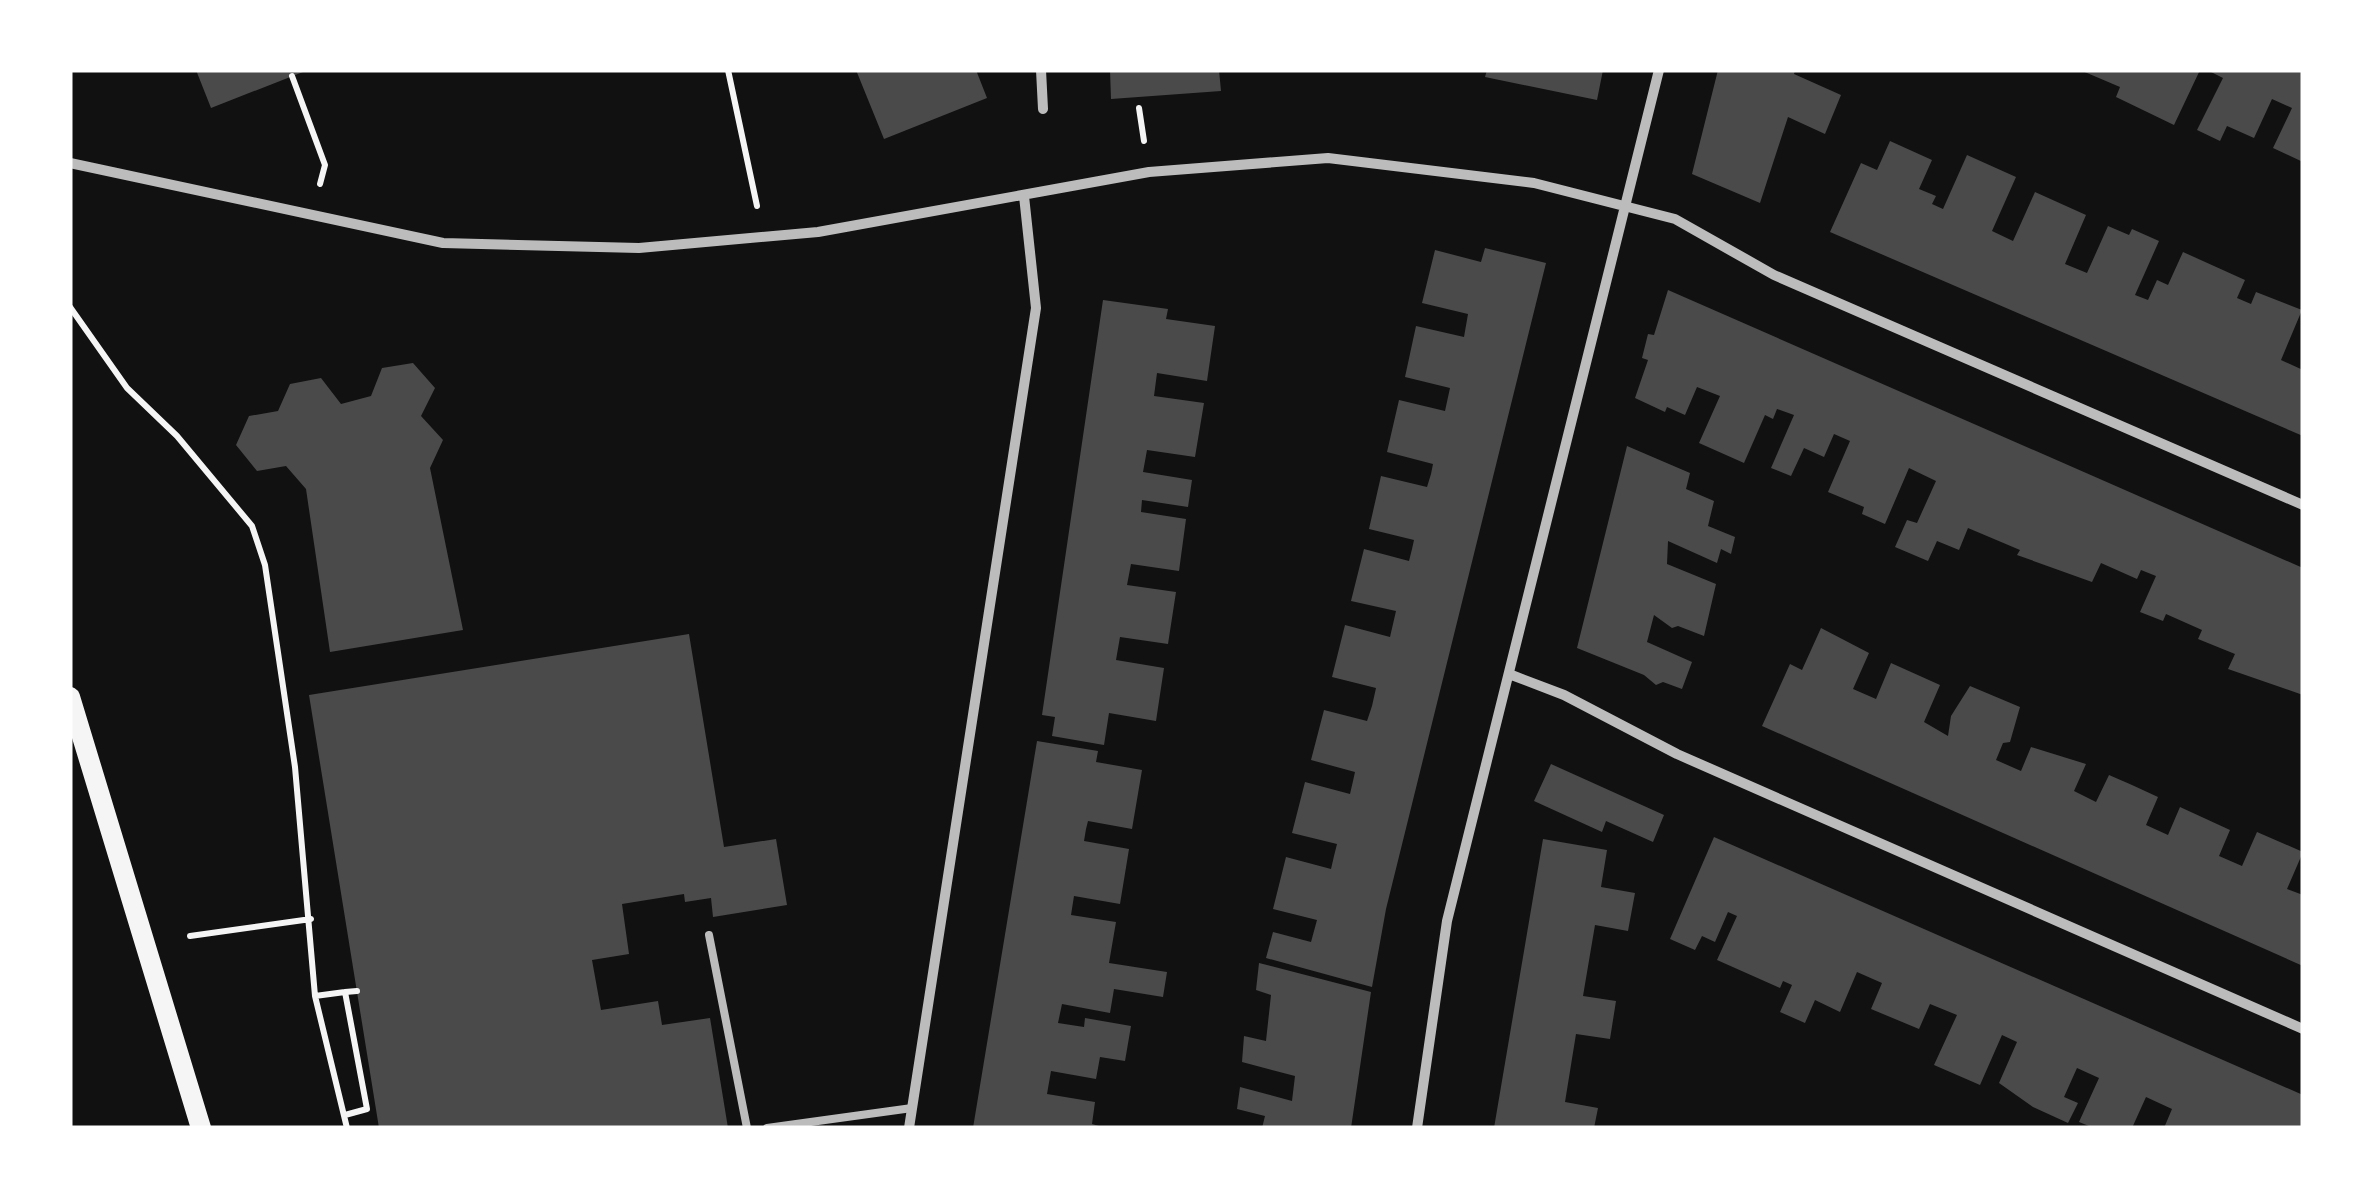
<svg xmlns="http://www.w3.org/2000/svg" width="2373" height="1198" font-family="'Roboto Condensed',sans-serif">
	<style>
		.building { fill: #4a4a4a }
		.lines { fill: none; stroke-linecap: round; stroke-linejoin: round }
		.path { stroke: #f5f5f5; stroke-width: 6 }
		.service { stroke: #bcbcbc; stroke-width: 8 }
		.minor { stroke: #bcbcbc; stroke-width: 10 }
		.secondary { stroke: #f5f5f5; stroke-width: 20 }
	</style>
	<rect width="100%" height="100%" fill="#111"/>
	<path class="building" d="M 196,70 L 308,70 L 211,108 Z
		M 856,70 L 976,70 L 987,98 L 884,139 Z
		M 1110,70 L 1219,70 L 1221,91 L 1111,99 Z
		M 1487,70 L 1603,70 L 1597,100 L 1485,77 Z
		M 1718,70 L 1795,70 L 1794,74 L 1841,95 L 1825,134 L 1788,117 L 1760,203 L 1692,174 Z
		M 2080,70 L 2200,70 L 2174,125 L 2116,97 L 2120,87 Z
		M 2207,70 L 2303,70 L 2303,162 L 2273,148 L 2292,108 L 2272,99 L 2254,138 L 2227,126 L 2220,141 L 2197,130 L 2223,78 Z
		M 1890,141 L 1932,160 L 1919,189 L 1936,196 L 1932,204 L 1943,209 L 1967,155 L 2016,177 L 1992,231 L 2013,241 L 2035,192 L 2086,215 L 2065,264 L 2087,273 L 2108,226 L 2129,235 L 2132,229 L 2159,241 L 2135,295 L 2148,300 L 2157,280 L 2168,285 L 2183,252 L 2245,280 L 2237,298 L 2251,304 L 2256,292 L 2302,310 L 2281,360 L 2303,370 L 2303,436 L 1830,232 L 1861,163 L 1877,170 Z
		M 1485,248 L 1546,263 L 1386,909 L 1372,987 L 1266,958 L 1273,932 L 1311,942 L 1317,920 L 1273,909 L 1286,857 L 1331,869 L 1334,856 L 1337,844 L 1292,833 L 1305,782 L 1350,794 L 1353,781 L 1355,772 L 1311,760 L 1324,710 L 1367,721 L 1372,706 L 1376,688 L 1332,677 L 1345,625 L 1390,637 L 1396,611 L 1351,601 L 1364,549 L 1409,561 L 1412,549 L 1414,540 L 1369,529 L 1381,476 L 1427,487 L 1431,474 L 1433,464 L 1387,452 L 1399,400 L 1445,411 L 1450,388 L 1405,377 L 1416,326 L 1464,337 L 1468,314 L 1422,303 L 1435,250 L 1481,262 Z
		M 1668,290 L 2303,568 L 2303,695 L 2228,669 L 2235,654 L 2198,639 L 2202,630 L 2166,614 L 2163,621 L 2140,612 L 2156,576 L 2141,570 L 2137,579 L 2101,563 L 2092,582 L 2017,555 L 2020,550 L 1968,528 L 1959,550 L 1937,541 L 1928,561 L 1895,547 L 1907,520 L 1917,523 L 1936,481 L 1909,468 L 1885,524 L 1862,514 L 1864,507 L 1828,492 L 1850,441 L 1834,434 L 1824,457 L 1804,448 L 1791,476 L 1771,468 L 1794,415 L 1777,409 L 1773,419 L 1765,415 L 1744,463 L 1699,443 L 1720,396 L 1697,387 L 1685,415 L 1667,407 L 1665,412 L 1635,398 L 1648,360 L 1642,358 L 1648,334 L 1654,335 Z
		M 1103,300 L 1168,309 L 1166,319 L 1215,326 L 1207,381 L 1157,373 L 1154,396 L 1204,403 L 1195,457 L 1147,450 L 1143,472 L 1192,480 L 1188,507 L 1142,500 L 1141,512 L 1186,519 L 1179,571 L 1131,564 L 1127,585 L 1176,592 L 1168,644 L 1120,637 L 1116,660 L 1164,668 L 1156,721 L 1109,713 L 1104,745 L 1052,736 L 1055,717 L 1042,715 Z
		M 413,363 L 435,388 L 421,416 L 443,440 L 430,468 L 463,630 L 330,652 L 306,489 L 286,466 L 257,471 L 236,445 L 249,416 L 278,411 L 290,384 L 321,378 L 341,404 L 371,396 L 382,368 Z
		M 1627,446 L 1690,473 L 1686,489 L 1714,501 L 1708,526 L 1735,537 L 1731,554 L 1721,549 L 1717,563 L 1668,541 L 1667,564 L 1716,584 L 1704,636 L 1678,626 L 1672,628 L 1654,615 L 1647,642 L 1692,662 L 1682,689 L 1663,682 L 1656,685 L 1644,675 L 1577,648 Z
		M 1821,628 L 1869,653 L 1853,689 L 1876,699 L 1891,663 L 1940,685 L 1924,722 L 1948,736 L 1951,716 L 1970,686 L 2020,707 L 2010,742 L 2003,743 L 1996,760 L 2021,771 L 2031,747 L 2086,764 L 2074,791 L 2096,802 L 2109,775 L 2132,785 L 2158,797 L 2146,825 L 2168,835 L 2180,807 L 2230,830 L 2219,856 L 2242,866 L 2257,832 L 2303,852 L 2287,889 L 2303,895 L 2303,966 L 1762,726 L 1790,664 L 1802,670 Z
		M 689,634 L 724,847 L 776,839 L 787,905 L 713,917 L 711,898 L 685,902 L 684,894 L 622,904 L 629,954 L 592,960 L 601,1010 L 658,1001 L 662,1025 L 710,1018 L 728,1128 L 379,1128 L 309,695 Z
		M 1037,741 L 1098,751 L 1096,762 L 1142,770 L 1132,829 L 1088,821 L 1086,829 L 1084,841 L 1129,849 L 1120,904 L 1074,896 L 1071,915 L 1116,922 L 1109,963 L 1167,972 L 1163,997 L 1114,989 L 1110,1013 L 1062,1004 L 1058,1023 L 1084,1027 L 1085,1018 L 1131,1026 L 1125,1061 L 1100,1057 L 1096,1079 L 1051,1071 L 1047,1094 L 1095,1102 L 1092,1124 L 1106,1128 L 973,1128 Z
		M 1551,764 L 1664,815 L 1653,842 L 1606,821 L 1602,832 L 1534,801 Z
		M 1714,837 L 2303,1095 L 2303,1128 L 2164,1128 L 2172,1109 L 2146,1097 L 2132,1128 L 2094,1128 L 2079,1122 L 2099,1078 L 2077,1068 L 2064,1097 L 2078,1103 L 2068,1123 L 2033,1107 L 1999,1083 L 2017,1042 L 2002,1035 L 1980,1085 L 1934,1065 L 1957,1015 L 1930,1004 L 1919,1029 L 1871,1009 L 1882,983 L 1857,972 L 1840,1012 L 1815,1000 L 1805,1023 L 1780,1012 L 1792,985 L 1783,981 L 1780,988 L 1717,960 L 1737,916 L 1728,912 L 1715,942 L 1702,936 L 1695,950 L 1670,939 Z
		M 1543,839 L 1607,850 L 1601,887 L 1635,893 L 1628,931 L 1595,925 L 1583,996 L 1616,1001 L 1610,1039 L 1576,1034 L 1565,1102 L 1598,1108 L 1594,1128 L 1494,1128 Z
		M 1259,963 L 1371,992 L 1351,1128 L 1262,1128 L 1265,1116 L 1237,1109 L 1240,1087 L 1292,1101 L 1295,1076 L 1242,1062 L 1244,1036 L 1266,1041 L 1271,995 L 1256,990 Z"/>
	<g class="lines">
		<path class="path" d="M 728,70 L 757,206
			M 292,76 L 325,165 L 320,184
			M 1139,108 L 1144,141
			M 70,307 L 127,388 L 177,436 L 252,526 L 265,565 L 295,767 L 315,996 L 347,1128
			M 190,936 L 311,919
			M 315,996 L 345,992
			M 345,1115 L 367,1109 L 345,992 L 357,991"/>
		<path class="service" d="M 709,935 L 747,1128
			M 767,1128 L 912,1108"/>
		<path class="minor" d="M 1041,70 L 1043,109
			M 70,163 L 443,243 L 639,248 L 818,232 L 1149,172 L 1328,158 L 1534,183 L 1675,219 L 1774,275 L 2303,505
			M 1509,674 L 1564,695 L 1677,754 L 2303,1029
			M 909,1128 L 1036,308 L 1024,196
			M 1417,1128 L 1447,921 L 1659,70"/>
		<path class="secondary" d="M 70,697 L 201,1128"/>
	</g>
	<rect width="2373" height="1198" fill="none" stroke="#ffffff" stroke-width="145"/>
</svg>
